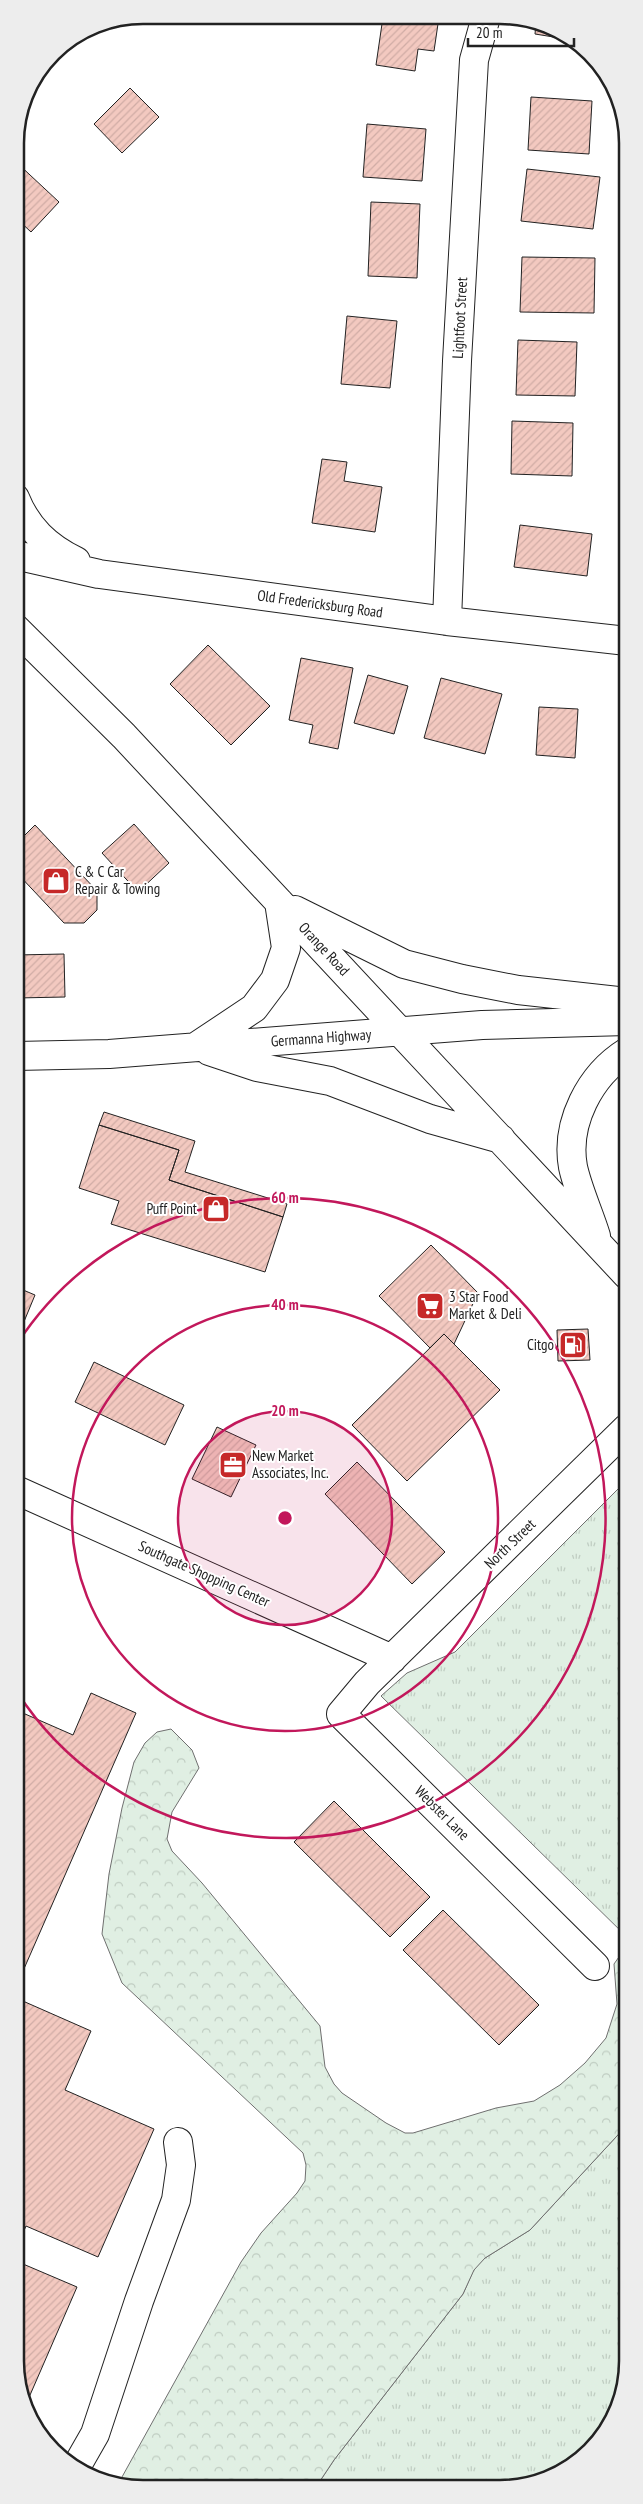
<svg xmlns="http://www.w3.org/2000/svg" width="643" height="2504" font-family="'PT Sans Narrow',sans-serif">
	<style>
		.grass { fill: url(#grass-tufts); stroke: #6f6f6f }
		.forest { fill: url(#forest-crowns); stroke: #6f6f6f }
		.building { fill: url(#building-hatch); stroke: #222 }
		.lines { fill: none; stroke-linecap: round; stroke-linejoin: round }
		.minor-casing { stroke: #222; stroke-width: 30 }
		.major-casing { stroke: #222; stroke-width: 30 }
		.minor { stroke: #fff; stroke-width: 28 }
		.major { stroke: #fff; stroke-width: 28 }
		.ring { fill: none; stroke: #c2185b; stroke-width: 2.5 }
		.labels { text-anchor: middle; stroke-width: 4; stroke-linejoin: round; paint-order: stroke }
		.street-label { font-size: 15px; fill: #222; stroke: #fff }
		.poi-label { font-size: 15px; fill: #222; stroke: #fff; text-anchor: start }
		.rim { fill: none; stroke: #222; stroke-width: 2.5 }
		.centre { fill: #c2185b; stroke: #fff; stroke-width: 2.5 }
		.ring-label { font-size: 15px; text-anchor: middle; font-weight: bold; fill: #c2185b; stroke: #fff; stroke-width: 4; stroke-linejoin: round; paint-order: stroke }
	</style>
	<defs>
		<pattern id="grass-tufts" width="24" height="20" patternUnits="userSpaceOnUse" patternTransform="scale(1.25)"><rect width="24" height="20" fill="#e0efe3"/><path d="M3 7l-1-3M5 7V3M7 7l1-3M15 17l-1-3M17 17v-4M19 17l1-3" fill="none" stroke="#c0cdc2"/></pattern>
		<pattern id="forest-crowns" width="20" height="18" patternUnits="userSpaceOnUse" patternTransform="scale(1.25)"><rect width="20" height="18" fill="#e0efe3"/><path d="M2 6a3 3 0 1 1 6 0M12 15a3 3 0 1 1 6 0" fill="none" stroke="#c0cdc2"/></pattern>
		<pattern id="building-hatch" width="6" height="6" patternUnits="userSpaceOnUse" patternTransform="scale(1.25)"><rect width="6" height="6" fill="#f3c9c0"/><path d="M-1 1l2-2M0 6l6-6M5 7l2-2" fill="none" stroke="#d0aca5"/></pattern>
	</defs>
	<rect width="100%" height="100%" fill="#fff"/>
	<path class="grass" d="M 627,1480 L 628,1938 L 381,1696 L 407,1673 L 455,1652 Z
		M 628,2124 L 628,2369 L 618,2410 L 596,2446 L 557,2476 L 517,2488 L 316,2487 L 334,2460 L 463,2294 L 474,2269 L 485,2258 L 530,2230 Z"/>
	<path class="forest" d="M 171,1729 L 192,1750 L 199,1768 L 172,1812 L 167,1839 L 172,1851 L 202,1883 L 320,2026 L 325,2067 L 334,2084 L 342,2093 L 386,2123 L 405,2133 L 413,2133 L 496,2108 L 534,2101 L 560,2085 L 585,2063 L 606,2038 L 617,2004 L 614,1964 L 621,1954 L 628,1953 L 628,2124 L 530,2230 L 485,2258 L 474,2270 L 463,2294 L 334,2460 L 316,2487 L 117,2486 L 241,2262 L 261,2233 L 297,2193 L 305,2181 L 306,2165 L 303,2153 L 122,1983 L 102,1934 L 109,1874 L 122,1808 L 134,1762 L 145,1743 L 157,1732 Z"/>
	<path class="building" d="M 383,17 L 439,17 L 434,51 L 418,49 L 415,71 L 376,65 Z
		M 536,23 L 566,39 L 535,34 Z
		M 130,88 L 159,117 L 122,153 L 94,124 Z
		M 531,97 L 592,101 L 589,154 L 528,150 Z
		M 367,124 L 426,129 L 422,181 L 363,177 Z
		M 15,161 L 59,202 L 31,232 L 15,217 Z
		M 527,169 L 600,177 L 593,229 L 521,221 Z
		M 371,202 L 420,204 L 417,278 L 368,276 Z
		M 522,257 L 595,258 L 594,313 L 520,312 Z
		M 347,316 L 397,321 L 390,388 L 341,384 Z
		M 518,340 L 577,342 L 575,396 L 516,395 Z
		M 512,421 L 573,423 L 572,476 L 511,474 Z
		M 322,459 L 347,462 L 344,481 L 382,487 L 375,532 L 312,523 Z
		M 520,525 L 592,534 L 587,576 L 514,567 Z
		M 208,645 L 270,706 L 231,745 L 170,684 Z
		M 301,658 L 353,668 L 338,749 L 309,743 L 313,725 L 289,720 Z
		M 368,675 L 408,686 L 394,734 L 354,723 Z
		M 441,678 L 502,694 L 485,754 L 424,738 Z
		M 539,707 L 578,709 L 575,758 L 536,755 Z
		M 134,824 L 169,863 L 138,892 L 102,853 Z
		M 35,825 L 97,891 L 97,910 L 84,923 L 64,923 L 16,872 L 16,844 Z
		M 64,954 L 65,997 L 16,998 L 16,955 Z
		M 104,1112 L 195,1141 L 185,1172 L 287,1204 L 283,1217 L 169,1180 L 179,1150 L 99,1125 Z
		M 99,1125 L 179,1150 L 169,1180 L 283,1217 L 265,1272 L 111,1224 L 119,1201 L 79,1188 Z
		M 431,1245 L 478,1293 L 454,1344 L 444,1334 L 430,1348 L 379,1296 Z
		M 16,1287 L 35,1295 L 16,1341 Z
		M 588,1329 L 590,1360 L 558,1361 L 557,1330 Z
		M 444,1334 L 500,1390 L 407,1481 L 352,1425 Z
		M 94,1362 L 184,1405 L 165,1445 L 75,1402 Z
		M 217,1427 L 256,1445 L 231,1497 L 192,1479 Z
		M 357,1462 L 445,1552 L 412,1584 L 325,1494 Z
		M 91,1693 L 136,1713 L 16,1987 L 16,1710 L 73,1735 Z
		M 334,1801 L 430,1897 L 390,1937 L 294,1842 Z
		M 443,1910 L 539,2005 L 499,2045 L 403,1950 Z
		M 16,1998 L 91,2031 L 65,2090 L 154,2129 L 98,2257 L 26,2226 L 16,2249 L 16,2153 L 19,2146 L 16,2144 Z
		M 16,2261 L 77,2287 L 27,2402 L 16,2378 Z"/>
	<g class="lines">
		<defs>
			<path id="minor" d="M 15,498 C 27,528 47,547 76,561
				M 15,555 L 99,574 L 447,621 L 627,641
				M 447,621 L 457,361 L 474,60 L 486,17
				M 16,1490 L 392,1659
				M 595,1966 L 341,1714 L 367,1683 L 627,1428
				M 75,2469 L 95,2434 L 139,2301 L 176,2200 L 181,2165 L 178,2142"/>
			<path id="major" d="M 15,628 L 124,736 L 627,1275
				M 295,910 L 404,964 L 462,979 L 518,990 L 627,1002
				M 197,1046 L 254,1008 L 275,980 L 286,948 L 279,902
				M 209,1051 L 257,1067 L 330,1081 L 430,1119 L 501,1139
				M 16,1056 L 109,1054 L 482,1025 L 627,1021
				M 596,1236 C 589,1213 578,1190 573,1167 C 565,1123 590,1075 627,1052"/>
		</defs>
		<use href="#minor" class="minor-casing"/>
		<use href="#major" class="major-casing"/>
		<use href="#minor" class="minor"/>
		<use href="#major" class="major"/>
	</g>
	<circle cx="285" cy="1518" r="107" fill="#c2185b" fill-opacity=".12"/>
	<g class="ring">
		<circle cx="285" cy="1518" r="107"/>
		<circle cx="285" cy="1518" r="213"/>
		<path d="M17 1344A320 320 0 1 1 17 1692"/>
	</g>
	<defs>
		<symbol id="shop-square" viewBox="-11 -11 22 22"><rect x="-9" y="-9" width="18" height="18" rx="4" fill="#c62828" stroke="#fff"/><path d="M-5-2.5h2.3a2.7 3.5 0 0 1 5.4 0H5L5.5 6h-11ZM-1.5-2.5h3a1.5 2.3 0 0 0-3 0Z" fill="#fff"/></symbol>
		<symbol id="supermarket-square" viewBox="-11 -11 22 22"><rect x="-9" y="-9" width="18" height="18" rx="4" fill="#c62828" stroke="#fff"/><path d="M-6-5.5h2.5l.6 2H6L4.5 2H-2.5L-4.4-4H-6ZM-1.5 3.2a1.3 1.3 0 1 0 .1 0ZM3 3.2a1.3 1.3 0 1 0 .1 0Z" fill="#fff"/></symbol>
		<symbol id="fuel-square" viewBox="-11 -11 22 22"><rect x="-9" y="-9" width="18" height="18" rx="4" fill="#c62828" stroke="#fff"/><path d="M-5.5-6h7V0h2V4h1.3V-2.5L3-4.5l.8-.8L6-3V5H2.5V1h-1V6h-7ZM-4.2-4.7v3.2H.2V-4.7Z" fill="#fff"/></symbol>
		<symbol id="office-square" viewBox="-11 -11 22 22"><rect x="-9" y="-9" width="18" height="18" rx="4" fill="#c62828" stroke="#fff"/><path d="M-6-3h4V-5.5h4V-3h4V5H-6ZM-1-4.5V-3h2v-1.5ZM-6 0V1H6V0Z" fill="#fff"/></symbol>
	</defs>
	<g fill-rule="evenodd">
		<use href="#shop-square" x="40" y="865" width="32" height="32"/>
		<use href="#shop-square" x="200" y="1193" width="32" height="32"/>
		<use href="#supermarket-square" x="414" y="1290" width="32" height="32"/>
		<use href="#fuel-square" x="557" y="1329" width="32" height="32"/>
		<use href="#office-square" x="217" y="1449" width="32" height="32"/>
	</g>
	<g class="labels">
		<g class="street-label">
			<text transform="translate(460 318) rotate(-87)" y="5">Lightfoot Street</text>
			<text transform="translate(320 604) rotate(8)" y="5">Old Fredericksburg Road</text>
			<text transform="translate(324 949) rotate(47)" y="5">Orange Road</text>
			<text transform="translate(321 1038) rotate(-4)" y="5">Germanna Highway</text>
			<text transform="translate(510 1544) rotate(-44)" y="5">North Street</text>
			<text transform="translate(204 1574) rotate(24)" y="5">Southgate Shopping Center</text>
			<text transform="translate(442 1813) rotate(45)" y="5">Webster Lane</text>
		</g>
		<g class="poi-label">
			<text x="75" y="877">C &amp; C Car<tspan x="75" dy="17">Repair &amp; Towing</tspan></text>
			<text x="197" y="1214" text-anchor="end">Puff Point</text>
			<text x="449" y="1302">3 Star Food<tspan x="449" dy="17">Market &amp; Deli</tspan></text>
			<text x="554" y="1350" text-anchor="end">Citgo</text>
			<text x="252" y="1461">New Market<tspan x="252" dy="17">Associates, Inc.</tspan></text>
		</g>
	</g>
	<path d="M0 0H643V2504H0ZM143 24H500A119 119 0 0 1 619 143V2361A119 119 0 0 1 500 2480H143A119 119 0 0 1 24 2361V143A119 119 0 0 1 143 24Z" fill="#ededed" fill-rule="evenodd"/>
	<path class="rim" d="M143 24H500A119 119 0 0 1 619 143V2361A119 119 0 0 1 500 2480H143A119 119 0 0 1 24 2361V143A119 119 0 0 1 143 24Z"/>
	<circle cx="285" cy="1518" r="8" class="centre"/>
	<g class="ring-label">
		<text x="285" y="1203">60 m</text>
		<text x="285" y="1310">40 m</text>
		<text x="285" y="1416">20 m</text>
	</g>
	<path d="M468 38v8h106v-8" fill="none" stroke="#222222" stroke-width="2.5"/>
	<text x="476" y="38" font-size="15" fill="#222222" stroke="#ffffff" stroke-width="4" paint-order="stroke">20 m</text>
</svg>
